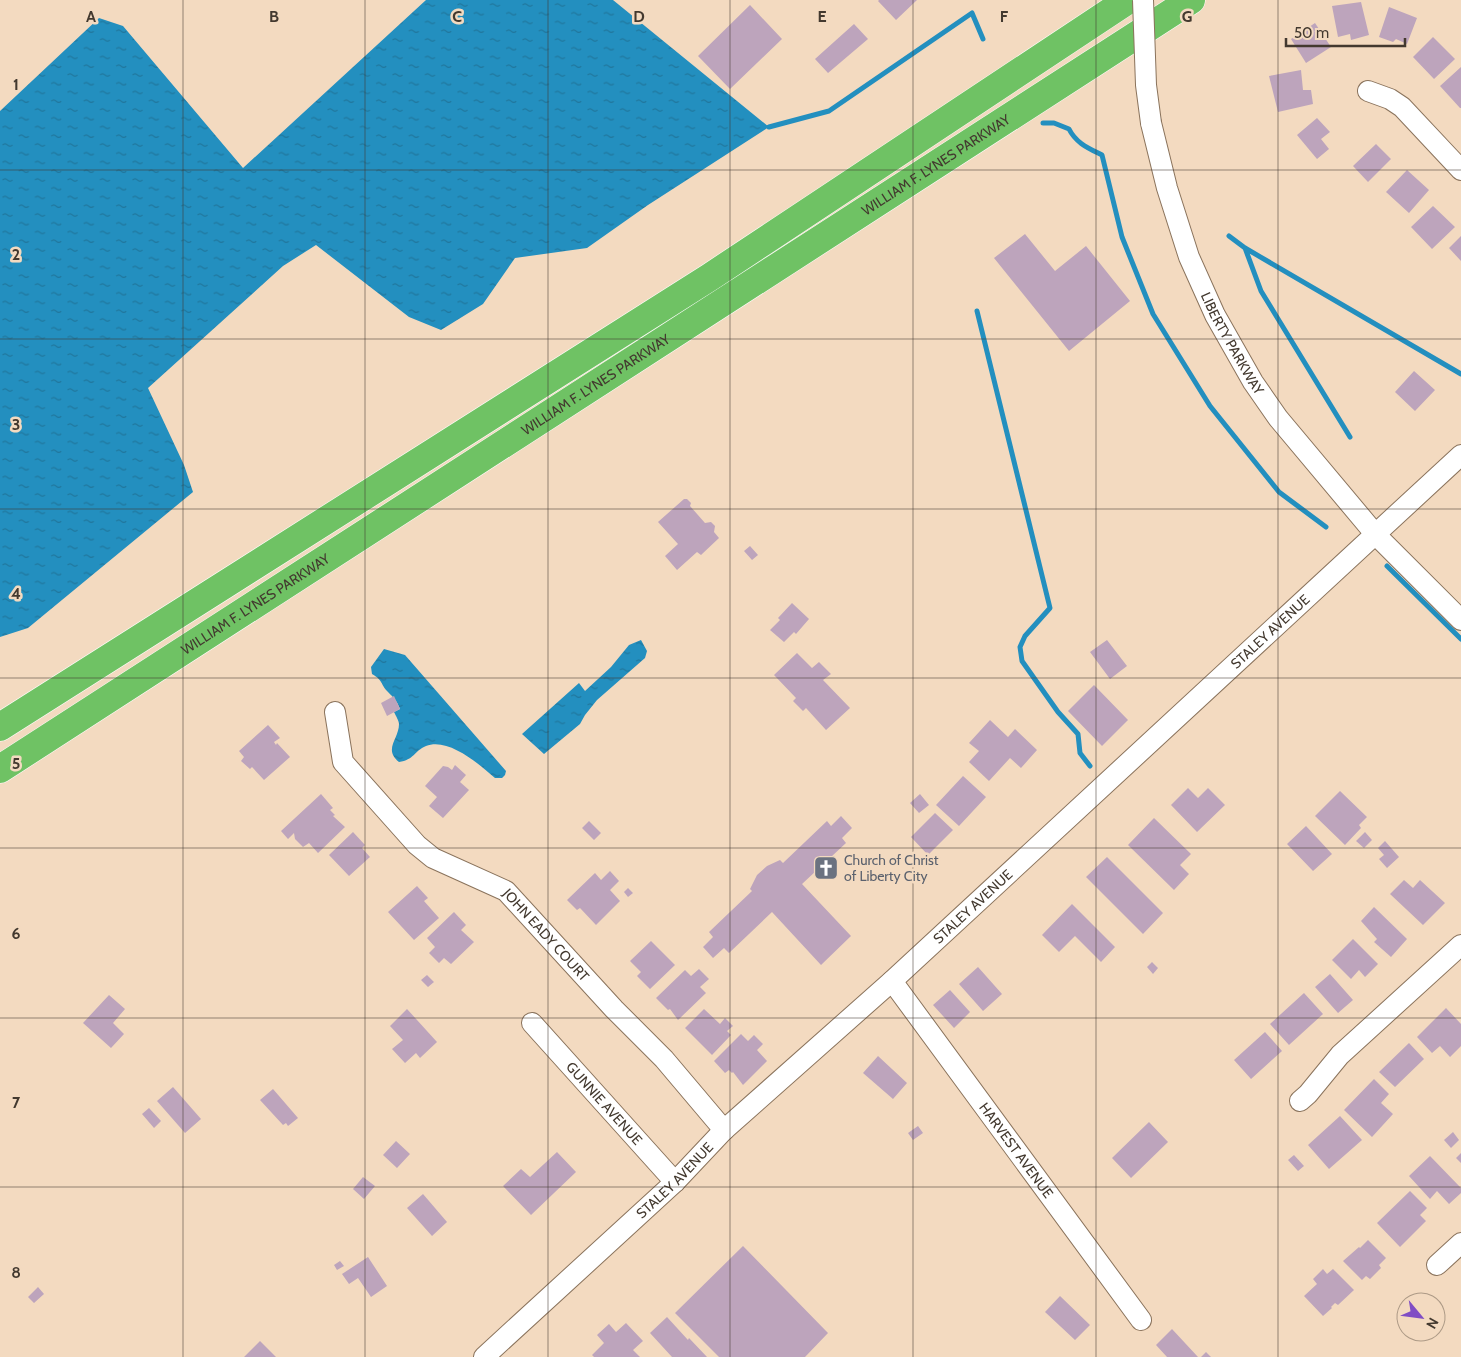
<svg xmlns="http://www.w3.org/2000/svg" width="1461" height="1357" font-family="Cabin,sans-serif">
	<style>
		.water { fill: url(#water-ripples) }
		.lines { fill: none; stroke-linecap: round; stroke-linejoin: round }
		.stream { stroke: #238fbf; stroke-width: 5 }
		.building { fill: #bda4bc }
		.minor-casing { stroke: #8a735c; stroke-width: 22 }
		.highway-casing { stroke: #fff; stroke-width: 29 }
		.minor { stroke: #fff; stroke-width: 20 }
		.highway { stroke: #6fc264; stroke-width: 28 }
		.minor-bridge-casing { stroke: #8a735c; stroke-width: 22; stroke-linecap: butt }
		.minor-bridge { stroke: #fff; stroke-width: 20 }
		.grid { fill: none; stroke: #43392f; stroke-width: 1; stroke-opacity: 0.55 }
		.labels { text-anchor: middle; stroke-width: 5; stroke-linejoin: round; paint-order: stroke }
		.street-label { font-size: 14px; fill: #43392f; stroke: #f3dac0 }
		.worship-label { font-size: 14px; fill: #5b616d; stroke: #f3dac0; text-anchor: start }
		.grid-label { font-size: 16px; text-anchor: middle; font-weight: bold; fill: #43392f; stroke: #f3dac0; stroke-width: 5; stroke-linejoin: round; paint-order: stroke }
	</style>
	<defs>
		<pattern id="water-ripples" width="26" height="14" patternUnits="userSpaceOnUse" patternTransform="scale(1.25)"><rect width="26" height="14" fill="#238fbf"/><path d="M2 4q2-2 4 0t4 0M15 11q2-2 4 0t4 0" fill="none" stroke="#20769c"/></pattern>
	</defs>
	<rect width="100%" height="100%" fill="#f3dac0"/>
	<path class="water" d="M 426,0 L 613,0 L 769,127 L 648,205 L 587,248 L 515,258 L 483,304 L 441,330 L 409,317 L 316,245 L 283,266 L 148,388 L 184,465 L 193,492 L 28,628 L 0,637 L 0,111 L 99,18 L 123,26 L 243,168 Z
		M 641,640 L 647,651 L 645,658 L 597,700 L 585,715 L 580,724 L 544,754 L 522,734 L 579,683 L 585,691 L 611,667 L 629,645 Z
		M 384,649 L 405,655 L 506,771 L 505,775 L 502,778 L 495,778 C 479,764 448,737 426,746 C 414,751 414,760 399,762 C 383,749 399,739 399,724 C 399,721 396,716 394,712 L 400,709 C 397,701 394,698 388,692 C 380,684 384,681 372,674 L 371,667 Z"/>
	<g class="lines">
		<path class="stream" d="M 1043,123 L 1054,123 L 1069,129 C 1076,143 1088,148 1102,155 L 1122,237 L 1153,314 L 1210,406 L 1279,492 L 1326,527
			M 769,127 L 829,111 L 972,13 L 983,39
			M 1229,236 L 1245,248 L 1461,374
			M 1245,248 L 1261,291 L 1350,437
			M 977,311 L 1050,608 L 1025,636 L 1020,647 L 1022,661 L 1058,712 L 1078,734 L 1080,753 L 1090,766
			M 1387,566 L 1461,639"/>
	</g>
	<path class="building" d="M 879,0 L 917,0 L 896,20 L 878,1 Z
		M 1361,2 L 1369,35 L 1351,40 L 1350,34 L 1338,37 L 1332,6 Z
		M 750,5 L 782,39 L 730,89 L 698,56 Z
		M 1389,7 L 1417,18 L 1407,44 L 1396,39 L 1393,42 L 1379,37 Z
		M 1315,23 L 1331,47 L 1306,63 L 1291,39 Z
		M 854,24 L 868,39 L 828,73 L 815,59 Z
		M 1433,37 L 1455,59 L 1434,79 L 1413,57 Z
		M 1461,67 L 1461,108 L 1460,108 L 1440,86 Z
		M 1301,70 L 1303,90 L 1311,90 L 1313,104 L 1278,112 L 1269,76 Z
		M 1317,118 L 1330,132 L 1321,139 L 1329,149 L 1317,159 L 1297,135 Z
		M 1376,144 L 1391,159 L 1368,182 L 1353,166 Z
		M 1407,170 L 1429,190 L 1409,213 L 1386,192 Z
		M 1433,206 L 1455,227 L 1432,249 L 1411,227 Z
		M 1025,234 L 1055,271 L 1086,246 L 1130,301 L 1069,351 L 994,258 Z
		M 1461,236 L 1461,261 L 1449,248 Z
		M 1414,371 L 1435,390 L 1415,411 L 1395,392 Z
		M 684,499 L 687,499 L 691,503 L 690,506 L 705,523 L 711,522 L 715,526 L 714,532 L 719,538 L 701,555 L 697,552 L 677,570 L 665,556 L 678,544 L 658,522 Z
		M 750,546 L 758,555 L 752,560 L 744,551 Z
		M 792,603 L 809,619 L 796,634 L 794,632 L 784,642 L 770,630 L 780,620 L 778,618 Z
		M 1107,640 L 1127,666 L 1110,679 L 1090,652 Z
		M 797,653 L 812,668 L 819,662 L 831,674 L 823,680 L 850,708 L 826,730 L 806,708 L 803,711 L 793,701 L 796,698 L 774,675 Z
		M 1094,685 L 1128,720 L 1102,746 L 1068,711 Z
		M 394,696 L 400,709 L 387,716 L 381,703 Z
		M 990,720 L 1008,737 L 1015,729 L 1037,750 L 1021,768 L 1010,758 L 989,781 L 969,762 L 979,751 L 969,743 Z
		M 268,725 L 280,738 L 274,742 L 276,745 L 277,743 L 290,757 L 264,780 L 252,767 L 250,769 L 241,761 L 244,757 L 239,751 Z
		M 455,765 L 466,775 L 460,782 L 469,790 L 443,818 L 429,806 L 437,797 L 425,786 L 443,766 L 448,767 L 452,770 Z
		M 963,776 L 986,797 L 959,826 L 936,805 Z
		M 1188,788 L 1198,798 L 1208,788 L 1225,805 L 1197,832 L 1171,805 Z
		M 1340,791 L 1367,817 L 1359,825 L 1361,828 L 1345,845 L 1315,816 Z
		M 321,794 L 333,808 L 330,810 L 335,815 L 333,816 L 345,827 L 318,853 L 309,843 L 303,847 L 295,839 L 294,833 L 288,839 L 281,831 Z
		M 920,794 L 929,805 L 919,813 L 910,803 Z
		M 935,813 L 953,830 L 928,855 L 911,837 Z
		M 841,816 L 852,828 L 842,838 L 846,843 L 802,884 L 851,936 L 821,965 L 772,912 L 729,953 L 724,948 L 713,958 L 703,947 L 713,937 L 709,932 L 752,891 L 750,889 L 757,875 L 767,866 L 780,860 L 783,863 L 827,821 L 831,826 Z
		M 1154,818 L 1191,854 L 1180,865 L 1189,874 L 1174,890 L 1128,845 Z
		M 589,821 L 601,833 L 594,840 L 582,828 Z
		M 1306,826 L 1332,854 L 1313,871 L 1287,844 Z
		M 353,832 L 365,845 L 362,848 L 370,857 L 349,876 L 329,855 Z
		M 1365,832 L 1372,840 L 1364,848 L 1356,841 Z
		M 1385,841 L 1399,857 L 1387,868 L 1379,859 L 1384,855 L 1378,848 Z
		M 1107,857 L 1163,913 L 1143,934 L 1086,877 Z
		M 610,871 L 619,881 L 610,890 L 620,901 L 596,925 L 580,908 L 577,910 L 567,900 L 595,873 L 601,880 Z
		M 1404,880 L 1413,888 L 1420,880 L 1445,903 L 1423,925 L 1390,894 Z
		M 417,886 L 428,898 L 424,901 L 439,918 L 414,940 L 388,912 Z
		M 628,888 L 633,893 L 628,897 L 624,892 Z
		M 1072,904 L 1115,947 L 1101,962 L 1075,936 L 1059,952 L 1042,935 Z
		M 1374,907 L 1407,939 L 1391,957 L 1374,942 L 1377,939 L 1361,921 Z
		M 454,912 L 466,925 L 461,930 L 474,942 L 451,964 L 444,958 L 439,963 L 429,953 L 435,947 L 427,938 Z
		M 1353,939 L 1378,964 L 1365,977 L 1359,970 L 1351,979 L 1332,960 Z
		M 651,941 L 675,965 L 650,989 L 637,976 L 641,972 L 630,961 Z
		M 1152,962 L 1158,968 L 1153,974 L 1147,967 Z
		M 978,967 L 1002,994 L 983,1011 L 959,984 Z
		M 699,969 L 709,979 L 700,987 L 706,993 L 678,1020 L 670,1009 L 668,1010 L 656,998 L 685,970 L 691,976 Z
		M 1330,974 L 1353,1000 L 1338,1013 L 1315,987 Z
		M 427,975 L 434,982 L 428,987 L 421,980 Z
		M 950,990 L 970,1012 L 954,1028 L 933,1005 Z
		M 1304,993 L 1323,1014 L 1289,1045 L 1270,1024 Z
		M 109,995 L 125,1009 L 113,1023 L 124,1034 L 111,1048 L 83,1023 Z
		M 1446,1008 L 1461,1024 L 1461,1046 L 1450,1057 L 1440,1046 L 1432,1053 L 1417,1037 Z
		M 407,1009 L 437,1042 L 420,1058 L 416,1053 L 405,1063 L 392,1049 L 403,1040 L 390,1026 Z
		M 704,1009 L 720,1024 L 725,1018 L 733,1026 L 727,1031 L 731,1035 L 712,1055 L 685,1028 Z
		M 1265,1032 L 1282,1051 L 1251,1079 L 1234,1060 Z
		M 741,1034 L 748,1041 L 754,1035 L 763,1044 L 757,1050 L 767,1061 L 743,1085 L 733,1072 L 732,1073 L 729,1070 L 725,1073 L 714,1061 Z
		M 1409,1043 L 1424,1059 L 1395,1087 L 1379,1072 Z
		M 878,1056 L 907,1083 L 893,1099 L 863,1073 Z
		M 1374,1079 L 1389,1094 L 1381,1103 L 1393,1114 L 1372,1137 L 1344,1110 Z
		M 173,1087 L 201,1119 L 185,1133 L 157,1101 Z
		M 273,1089 L 298,1118 L 288,1126 L 286,1123 L 283,1125 L 260,1100 Z
		M 149,1108 L 161,1121 L 154,1128 L 142,1114 Z
		M 1340,1116 L 1362,1140 L 1329,1169 L 1308,1145 Z
		M 1149,1122 L 1168,1142 L 1131,1178 L 1112,1158 Z
		M 918,1126 L 923,1133 L 913,1140 L 908,1133 Z
		M 1453,1132 L 1459,1140 L 1451,1148 L 1444,1140 Z
		M 396,1141 L 410,1154 L 397,1168 L 383,1155 Z
		M 557,1152 L 576,1172 L 531,1215 L 503,1186 L 521,1169 L 530,1177 Z
		M 1461,1153 L 1461,1163 L 1456,1158 Z
		M 1294,1155 L 1304,1166 L 1298,1171 L 1288,1160 Z
		M 1430,1156 L 1461,1188 L 1461,1193 L 1449,1204 L 1437,1191 L 1430,1199 L 1409,1176 Z
		M 363,1177 L 375,1186 L 364,1199 L 353,1189 Z
		M 1410,1191 L 1427,1208 L 1420,1215 L 1426,1221 L 1400,1247 L 1377,1223 Z
		M 423,1194 L 447,1222 L 432,1236 L 407,1208 Z
		M 1368,1240 L 1386,1258 L 1379,1265 L 1381,1268 L 1370,1279 L 1366,1276 L 1362,1280 L 1343,1261 L 1359,1247 L 1360,1248 Z
		M 743,1246 L 828,1333 L 805,1357 L 719,1357 L 675,1313 Z
		M 368,1257 L 387,1286 L 371,1297 L 358,1278 L 349,1284 L 342,1274 Z
		M 340,1261 L 344,1266 L 337,1270 L 334,1265 Z
		M 1323,1269 L 1327,1274 L 1333,1269 L 1354,1290 L 1338,1305 L 1335,1303 L 1331,1307 L 1332,1308 L 1323,1316 L 1304,1296 L 1317,1284 L 1313,1279 Z
		M 38,1287 L 44,1294 L 34,1303 L 28,1297 Z
		M 1060,1296 L 1090,1325 L 1075,1340 L 1045,1312 Z
		M 667,1317 L 688,1340 L 689,1338 L 707,1357 L 672,1357 L 650,1333 Z
		M 626,1323 L 643,1341 L 633,1350 L 640,1357 L 594,1357 L 592,1355 L 604,1343 L 597,1335 L 609,1324 L 616,1332 Z
		M 1172,1329 L 1198,1357 L 1167,1357 L 1156,1345 Z
		M 260,1341 L 276,1357 L 244,1357 Z
		M 1206,1352 L 1211,1357 L 1201,1357 Z"/>
	<g class="lines">
		<defs>
			<g id="minor">
				<path d="M 1368,91 L 1390,99 L 1402,107 L 1461,170"/>
				<path id="s1" d="M 1151,123 L 1167,188 L 1189,257 L 1215,315 L 1253,382 L 1278,418 L 1376,535 L 1461,620"/>
				<path id="s2" d="M 335,712 L 343,762 L 417,845 L 433,858 L 506,891 L 614,1009 L 664,1059 L 724,1130"/>
				<path id="s3" d="M 892,981 L 1141,1320"/>
				<path id="s4" d="M 532,1023 L 675,1182"/>
				<path d="M 1300,1101 L 1308,1094 L 1340,1055 L 1461,945"/>
				<path d="M 1437,1265 L 1461,1243"/>
				<path id="s5" d="M 484,1357 L 675,1182 L 724,1130 L 892,981 L 1461,455"/>
			</g>
			<g id="highway">
				<path d="M 0,727 L 710,277 L 1128,0"/>
				<path id="s6" d="M 0,769 L 1191,0"/>
			</g>
		</defs>
		<use href="#minor" class="minor-casing"/>
		<use href="#highway" class="highway-casing"/>
		<use href="#minor" class="minor"/>
		<use href="#highway" class="highway"/>
		<defs>
			<path id="minor-bridge" d="M 1143,0 L 1146,85 L 1151,123"/>
		</defs>
		<use href="#minor-bridge" class="minor-bridge-casing"/>
		<use href="#minor-bridge" class="minor-bridge"/>
	</g>
	<path class="grid" d="M 183,0 L 183,1357M 365,0 L 365,1357M 548,0 L 548,1357M 730,0 L 730,1357M 913,0 L 913,1357M 1096,0 L 1096,1357M 1278,0 L 1278,1357M 0,170 L 1461,170M 0,339 L 1461,339M 0,509 L 1461,509M 0,678 L 1461,678M 0,848 L 1461,848M 0,1018 L 1461,1018M 0,1187 L 1461,1187"/>
	<defs>
		<symbol id="church-square" viewBox="-11 -11 22 22"><rect x="-9" y="-9" width="18" height="18" rx="4" fill="#6b7280" stroke="#f3dac0"/><path d="M-1.2-6h2.4v3.5h3.3v2.4h-3.3V6h-2.4V-.1h-3.3v-2.4h3.3Z" fill="#fff"/></symbol>
	</defs>
	<g fill-rule="evenodd">
		<use href="#church-square" x="812" y="854" width="28" height="28"/>
	</g>
	<g class="labels">
		<g class="street-label">
			<text dy="5" stroke="none"><textPath href="#s6" startOffset="1114">WILLIAM F. LYNES PARKWAY</textPath></text>
			<text dy="5" stroke="none"><textPath href="#s1" startOffset="236">LIBERTY PARKWAY</textPath></text>
			<text dy="5" stroke="none"><textPath href="#s6" startOffset="709">WILLIAM F. LYNES PARKWAY</textPath></text>
			<text dy="5" stroke="none"><textPath href="#s6" startOffset="304">WILLIAM F. LYNES PARKWAY</textPath></text>
			<text dy="5" stroke="none"><textPath href="#s5" startOffset="1070">STALEY AVENUE</textPath></text>
			<text dy="5" stroke="none"><textPath href="#s5" startOffset="665">STALEY AVENUE</textPath></text>
			<text dy="5" stroke="none"><textPath href="#s2" startOffset="322">JOHN EADY COURT</textPath></text>
			<text dy="5" stroke="none"><textPath href="#s4" startOffset="108">GUNNIE AVENUE</textPath></text>
			<text dy="5" stroke="none"><textPath href="#s3" startOffset="210">HARVEST AVENUE</textPath></text>
			<text dy="5" stroke="none"><textPath href="#s5" startOffset="260">STALEY AVENUE</textPath></text>
		</g>
		<g class="worship-label">
			<text x="844" y="865">Church of Christ<tspan x="844" dy="16">of Liberty City</tspan></text>
		</g>
	</g>
	<g class="grid-label">
		<text x="91" y="22">A</text>
		<text x="274" y="22">B</text>
		<text x="457" y="22">C</text>
		<text x="639" y="22">D</text>
		<text x="822" y="22">E</text>
		<text x="1004" y="22">F</text>
		<text x="1187" y="22">G</text>
		<text x="16" y="90">1</text>
		<text x="16" y="260">2</text>
		<text x="16" y="430">3</text>
		<text x="16" y="599">4</text>
		<text x="16" y="769">5</text>
		<text x="16" y="939">6</text>
		<text x="16" y="1108">7</text>
		<text x="16" y="1278">8</text>
	</g>
	<g transform="translate(1421 1317) rotate(119)"><circle r="24" fill="#f3dac0" stroke="#ad9a86"/>
	<path d="M0-4L9 19L0 12L-9 19Z" fill="#804dc4"/>
	<text y="-8" font-size="14" font-weight="bold" text-anchor="middle" fill="#43392f">N</text>
	</g>
	<path d="M1286 38v8h119v-8" fill="none" stroke="#43392f" stroke-width="2.5"/>
	<text x="1294" y="38" font-size="15" fill="#43392f" stroke="#f3dac0" stroke-width="4" paint-order="stroke">50 m</text>
</svg>
